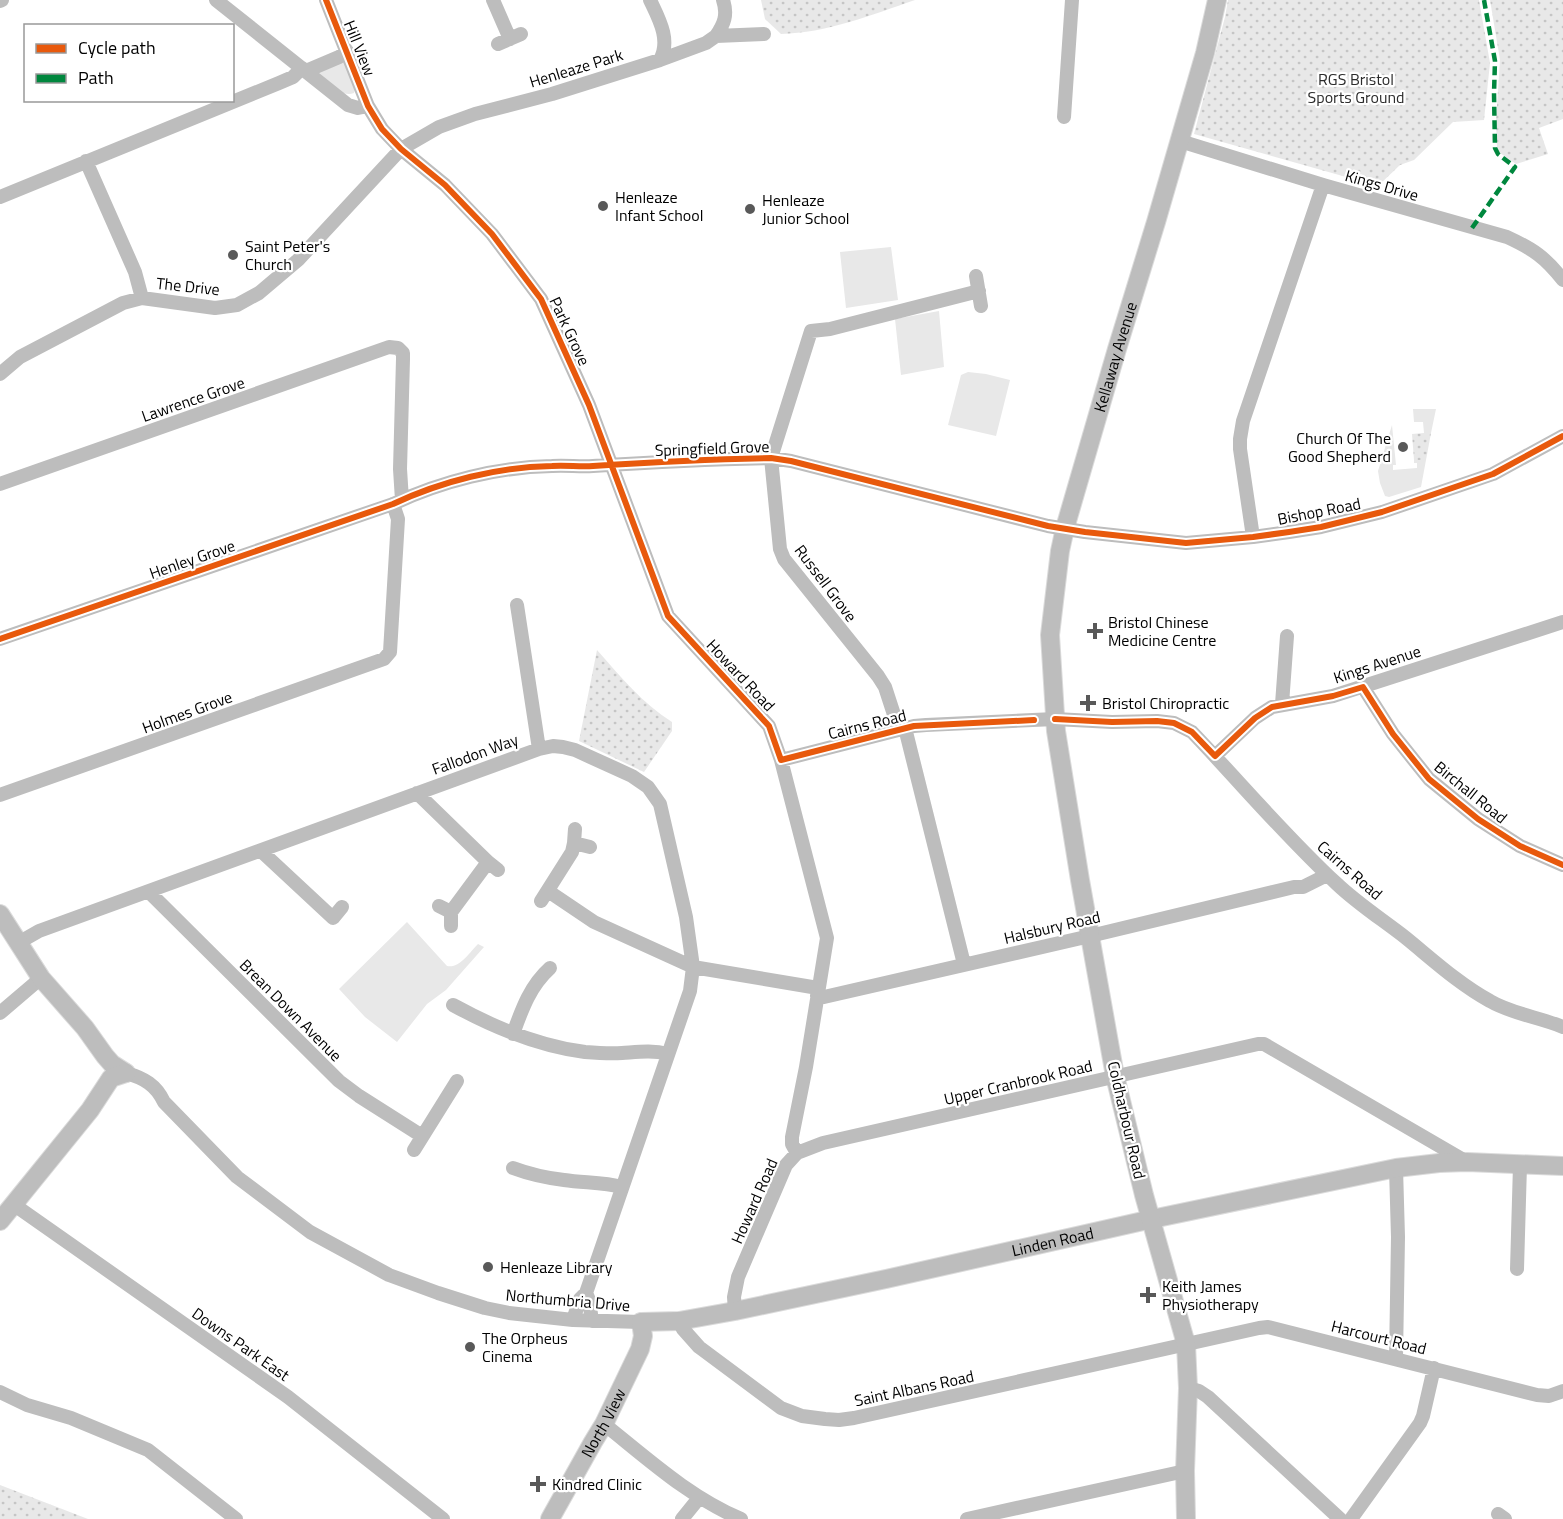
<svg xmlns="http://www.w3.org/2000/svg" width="1563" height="1519" font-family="'Titillium Web',sans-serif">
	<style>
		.grass { fill: #e8e8e8 }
		.park { fill: url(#park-dots) }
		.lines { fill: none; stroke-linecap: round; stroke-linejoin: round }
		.major-casing { stroke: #dbdbdb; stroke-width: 20 }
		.minor { stroke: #bdbdbd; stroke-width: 14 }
		.major { stroke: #bdbdbd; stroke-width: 18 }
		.quiet { stroke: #00873e; stroke-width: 4.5; stroke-dasharray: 9 4.5; stroke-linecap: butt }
		.cycleway-casing { stroke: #fff; stroke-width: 10 }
		.cycleway { stroke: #e8590c; stroke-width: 6 }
		.poi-dot { fill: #595959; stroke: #fff; stroke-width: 2 }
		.labels { text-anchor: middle; stroke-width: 4.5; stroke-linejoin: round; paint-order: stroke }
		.street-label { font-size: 16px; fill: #000; stroke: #fff }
		.park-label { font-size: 16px; fill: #2c2c2c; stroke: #fff }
		.poi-label { font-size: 16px; fill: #000; stroke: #fff; text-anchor: start }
	</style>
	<defs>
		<pattern id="park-dots" width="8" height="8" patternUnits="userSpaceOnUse" patternTransform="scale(1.5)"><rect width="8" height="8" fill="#e8e8e8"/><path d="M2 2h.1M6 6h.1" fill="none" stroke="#c5c5c5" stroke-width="1.8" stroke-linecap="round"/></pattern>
	</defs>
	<rect width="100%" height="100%" fill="#fff"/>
	<path class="grass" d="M 344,60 L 356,86 L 354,93 C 340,98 326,81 316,73 Z
		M 891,247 L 898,300 L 846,308 L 840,252 Z
		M 939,311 L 944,367 L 901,375 L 895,319 Z
		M 968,372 L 986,374 L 1010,380 L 996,436 L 948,425 L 961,375 Z
		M 1413,409 L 1436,409 L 1431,433 L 1424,433 L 1423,422 L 1414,422 Z
		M 1392,425 L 1396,465 L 1393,465 L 1393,470 L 1417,468 L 1417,463 L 1414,463 L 1414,460 L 1426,460 L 1421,487 L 1389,497 L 1385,496 L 1380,483 L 1378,471 Z
		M 407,922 L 447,966 C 459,969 470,952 478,944 L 484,947 L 446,990 L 427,1004 L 397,1042 L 365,1017 L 339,989 Z"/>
	<path class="park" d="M 761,0 L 915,0 C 872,15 826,33 781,34 L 765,19 Z
		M 1228,0 L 1479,0 L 1490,63 L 1484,120 L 1453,122 L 1414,160 L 1400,165 L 1378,186 L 1194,134 L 1225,17 Z
		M 1490,0 L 1563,0 L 1563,119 L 1539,128 L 1548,154 L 1516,164 L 1500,153 L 1497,148 L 1496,121 L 1500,60 Z
		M 1424,433 L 1431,433 L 1426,460 L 1414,460 L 1412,434 Z
		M 597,650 C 620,676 643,704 672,722 L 672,731 L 644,772 L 579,741 Z
		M 0,1485 L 88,1519 L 0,1519 Z"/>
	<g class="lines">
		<defs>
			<g id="major">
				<path d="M 0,914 L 41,978 L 85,1028 L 105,1056 L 112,1064 L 126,1073"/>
				<path d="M 0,1221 L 90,1110 L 111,1078 L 126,1073"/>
				<path id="s1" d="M 550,1519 L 593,1442 L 604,1424 L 640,1349 L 643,1336 L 641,1322 L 679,1321 L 735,1311 L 886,1279 L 1152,1219 L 1396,1168 L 1439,1163 L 1467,1162 L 1563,1166"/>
				<path id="s2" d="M 1186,1519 L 1185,1471 L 1188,1388 L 1186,1344 L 1144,1195 L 1115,1076 L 1080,880 L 1056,731 L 1050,635 L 1060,551 L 1065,528 L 1117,349 L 1156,222 L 1205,53 L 1217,0"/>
			</g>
		</defs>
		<use href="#major" class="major-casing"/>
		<path class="minor" d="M 216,0 L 348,105 L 358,108 L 368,106
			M 326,0 L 368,106 L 382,129 L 401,149 L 445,185 L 492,234 L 541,299 L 589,405 L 668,616 L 769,726 L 781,760 L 827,938 L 806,1067 L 792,1137 L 792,1144 L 797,1153
			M 493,0 L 510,39
			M 650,0 C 659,19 671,40 660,60
			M 0,1 L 2,0
			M 716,36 C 724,24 728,15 723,0
			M 498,44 L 521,34
			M 306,71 L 339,57 L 347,51
			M 1064,117 L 1072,0
			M 1180,141 L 1323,185 L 1507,237 C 1533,249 1545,257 1563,280
			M 86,161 L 135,272 L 142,298
			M 0,197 L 279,83 L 293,77 L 302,68
			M 976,276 L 981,306
			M 0,374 L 20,357 L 123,303 L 142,298 L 215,308 L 237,305 L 259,293 L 298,260 L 401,149 L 439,127 L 475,114 L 552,94 L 660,60 L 706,43 L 716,36 L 764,34
			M 0,484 L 389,347 L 398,348 L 403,353 L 403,359 L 400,469 L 402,500
			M 1253,537 L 1240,449 L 1240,439 L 1243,421 L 1323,185
			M 517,605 L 539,749
			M 0,639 L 393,504 C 442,481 498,467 552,466 C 566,465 580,467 593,466 C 653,462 712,459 771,458 L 791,461 L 1048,526 L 1085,532 L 1186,543 L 1253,537 L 1289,532 L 1321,527 L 1382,512 L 1493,474 L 1563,436
			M 1363,687 L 1393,734 L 1429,779 L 1478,819 L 1520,846 L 1563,865
			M 1282,704 L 1287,636
			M 905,728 L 964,964
			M 899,730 L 885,687 L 878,676 L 784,559 L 780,549 L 771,458 L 811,331 L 830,329 L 979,291
			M 1215,756 L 1255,718 L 1272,707 L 1333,696 L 1563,622
			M 781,760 L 914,726 L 926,725 L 1055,719 L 1112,722 L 1157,721 L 1174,723 L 1192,732 C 1240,782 1285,836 1337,884 C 1358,904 1383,920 1406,938 C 1433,960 1459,984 1490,1001 C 1512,1014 1539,1017 1563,1027
			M 417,793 L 488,862 L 498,870
			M 0,795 L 384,659 L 390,652 L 398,519 L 393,504
			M 574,843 L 590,847
			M 261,851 L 333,918 L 342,907
			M 548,891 L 594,922 L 693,967 L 818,988
			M 149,892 L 339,1081 L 359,1096 L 422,1136
			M 541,901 L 572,852 L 574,843 L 575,829
			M 439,906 L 451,912 L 451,926
			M 451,912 L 488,862
			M 18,943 L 39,931 L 539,749 L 553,746 L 563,747 L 575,750 L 632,776 L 648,787 L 660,804 L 686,917 L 693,967 L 690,991 L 586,1293 L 580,1299 L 573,1320
			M 817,996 L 824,997 L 1090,936 L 1294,887 L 1303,887 L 1327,875
			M 453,1005 C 493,1027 539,1046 585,1052 C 597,1053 610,1054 622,1053 C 638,1052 652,1050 668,1054
			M 0,1013 L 41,978
			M 513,1034 C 522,1009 530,986 550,968
			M 126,1073 C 144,1078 156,1085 164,1102 L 237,1177 L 310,1232 L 389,1275 L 438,1293 L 485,1308 L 509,1313 L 573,1320 L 641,1322
			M 414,1150 L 457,1081
			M 513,1168 C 529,1174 547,1178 564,1180 C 584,1183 603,1182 622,1187
			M 13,1204 L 288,1397 L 443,1519
			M 1517,1269 L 1520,1165
			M 586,1293 L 589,1300 L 592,1321
			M 735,1311 L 734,1297 L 738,1277 L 786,1165 L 797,1153 L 823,1143 L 1258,1044 L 1264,1044 L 1467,1162
			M 679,1321 L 683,1329 L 699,1347 L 781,1408 L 802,1416 L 825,1419 L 839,1420 L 854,1418 L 1259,1328 L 1268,1327 L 1537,1395 L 1549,1396 L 1563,1391
			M 1396,1358 L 1398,1237 L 1396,1168
			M 1188,1388 L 1199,1391 L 1208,1397 L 1340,1519
			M 0,1392 L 27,1405 L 71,1418 L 148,1450 L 236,1519
			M 604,1424 C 648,1459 689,1497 741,1519
			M 1498,1514 L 1505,1519
			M 682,1519 L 699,1498
			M 967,1519 L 1185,1471
			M 1351,1519 L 1420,1423 L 1423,1416 L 1434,1368"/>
		<use href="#major" class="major"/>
		<path class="quiet" d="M 1472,228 L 1515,167 L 1498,154 L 1495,148 L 1494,93 L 1495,61 L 1484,0"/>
		<defs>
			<path id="cycleway" d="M 326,0 L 368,106 L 382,129 L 401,149 L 445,185 L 492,234 L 541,299 L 589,405 L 668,616 L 769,726 L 781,760 L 914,726 L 1034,720
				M 0,639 L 393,504 C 442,481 498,467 552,466 C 566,465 580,467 593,466 C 653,462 712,459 771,458 L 791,461 L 1048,526 L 1085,532 L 1186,543 L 1253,537 L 1289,532 L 1321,527 L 1382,512 L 1493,474 L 1563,436
				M 1055,719 L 1112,722 L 1157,721 L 1174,723 L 1192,732 L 1215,756 L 1255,718 L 1272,707 L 1333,696 L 1363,687 L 1393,734 L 1429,779 L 1478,819 L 1520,846 L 1563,865"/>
		</defs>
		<use href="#cycleway" class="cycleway-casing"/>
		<use href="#cycleway" class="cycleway"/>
	</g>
	<g class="poi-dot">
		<circle cx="603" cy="206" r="6"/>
		<circle cx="750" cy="209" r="6"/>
		<circle cx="233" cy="255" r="6"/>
		<circle cx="1403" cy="447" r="6"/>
		<path d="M1092 622h6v6h6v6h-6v6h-6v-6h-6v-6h6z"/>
		<path d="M1085 694h6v6h6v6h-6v6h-6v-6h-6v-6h6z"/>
		<circle cx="488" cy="1267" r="6"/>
		<path d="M1145 1286h6v6h6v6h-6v6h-6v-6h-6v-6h6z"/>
		<circle cx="470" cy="1347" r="6"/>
		<path d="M535 1475h6v6h6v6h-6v6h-6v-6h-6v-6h6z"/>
	</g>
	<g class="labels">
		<g class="street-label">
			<text transform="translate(360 48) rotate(68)" y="6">Hill View</text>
			<text transform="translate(576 68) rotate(-17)" y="6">Henleaze Park</text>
			<text transform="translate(1382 185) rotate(16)" y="6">Kings Drive</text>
			<text transform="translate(188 286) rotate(6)" y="6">The Drive</text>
			<text transform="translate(570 331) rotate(65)" y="6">Park Grove</text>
			<text dy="6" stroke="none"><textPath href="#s2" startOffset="1185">Kellaway Avenue</textPath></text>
			<text transform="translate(193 399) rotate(-19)" y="6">Lawrence Grove</text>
			<text transform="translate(712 448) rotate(-2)" y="6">Springfield Grove</text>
			<text transform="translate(1319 511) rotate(-11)" y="6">Bishop Road</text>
			<text transform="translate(192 559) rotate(-19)" y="6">Henley Grove</text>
			<text transform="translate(826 583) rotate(53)" y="6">Russell Grove</text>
			<text transform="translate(1377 664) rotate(-18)" y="6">Kings Avenue</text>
			<text transform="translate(741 675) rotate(47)" y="6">Howard Road</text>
			<text transform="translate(187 712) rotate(-20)" y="6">Holmes Grove</text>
			<text transform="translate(867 724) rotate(-14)" y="6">Cairns Road</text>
			<text transform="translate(475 754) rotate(-20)" y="6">Fallodon Way</text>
			<text transform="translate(1471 792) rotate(39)" y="6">Birchall Road</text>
			<text transform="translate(1350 870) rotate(41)" y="6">Cairns Road</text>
			<text transform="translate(1052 927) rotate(-13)" y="6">Halsbury Road</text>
			<text transform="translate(291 1010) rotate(45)" y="6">Brean Down Avenue</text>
			<text transform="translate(1018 1082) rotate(-13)" y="6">Upper Cranbrook Road</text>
			<text transform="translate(1127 1120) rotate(77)" y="6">Coldharbour Road</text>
			<text transform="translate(754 1201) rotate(-66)" y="6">Howard Road</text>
			<text dy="6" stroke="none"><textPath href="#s1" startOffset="640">Linden Road</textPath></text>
			<text transform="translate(568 1300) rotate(5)" y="6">Northumbria Drive</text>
			<text transform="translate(1379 1337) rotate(14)" y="6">Harcourt Road</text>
			<text transform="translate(241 1344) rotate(35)" y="6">Downs Park East</text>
			<text transform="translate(914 1388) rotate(-12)" y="6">Saint Albans Road</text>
			<text dy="6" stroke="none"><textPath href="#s1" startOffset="110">North View</textPath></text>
		</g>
		<g class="park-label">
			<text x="1356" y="85">RGS Bristol<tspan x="1356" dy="18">Sports Ground</tspan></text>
		</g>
		<g class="poi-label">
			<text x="615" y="203">Henleaze<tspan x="615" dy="18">Infant School</tspan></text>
			<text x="762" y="206">Henleaze<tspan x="762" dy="18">Junior School</tspan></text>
			<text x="245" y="252">Saint Peter's<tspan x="245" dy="18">Church</tspan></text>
			<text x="1391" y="444" text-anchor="end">Church Of The<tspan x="1391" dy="18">Good Shepherd</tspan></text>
			<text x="1108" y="628">Bristol Chinese<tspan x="1108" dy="18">Medicine Centre</tspan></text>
			<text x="1102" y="709">Bristol Chiropractic</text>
			<text x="500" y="1273">Henleaze Library</text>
			<text x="1162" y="1292">Keith James<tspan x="1162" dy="18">Physiotherapy</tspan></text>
			<text x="482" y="1344">The Orpheus<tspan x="482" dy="18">Cinema</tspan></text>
			<text x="552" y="1490">Kindred Clinic</text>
		</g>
	</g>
	<rect x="24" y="24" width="210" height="78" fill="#ffffff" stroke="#999999" stroke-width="1.5"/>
	<rect x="36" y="44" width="30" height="9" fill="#e8590c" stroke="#999999" stroke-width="1.5"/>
	<text x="78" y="54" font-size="18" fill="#000000">Cycle path</text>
	<rect x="36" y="74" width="30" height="9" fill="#00873e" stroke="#999999" stroke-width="1.5"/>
	<text x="78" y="84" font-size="18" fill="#000000">Path</text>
</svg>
